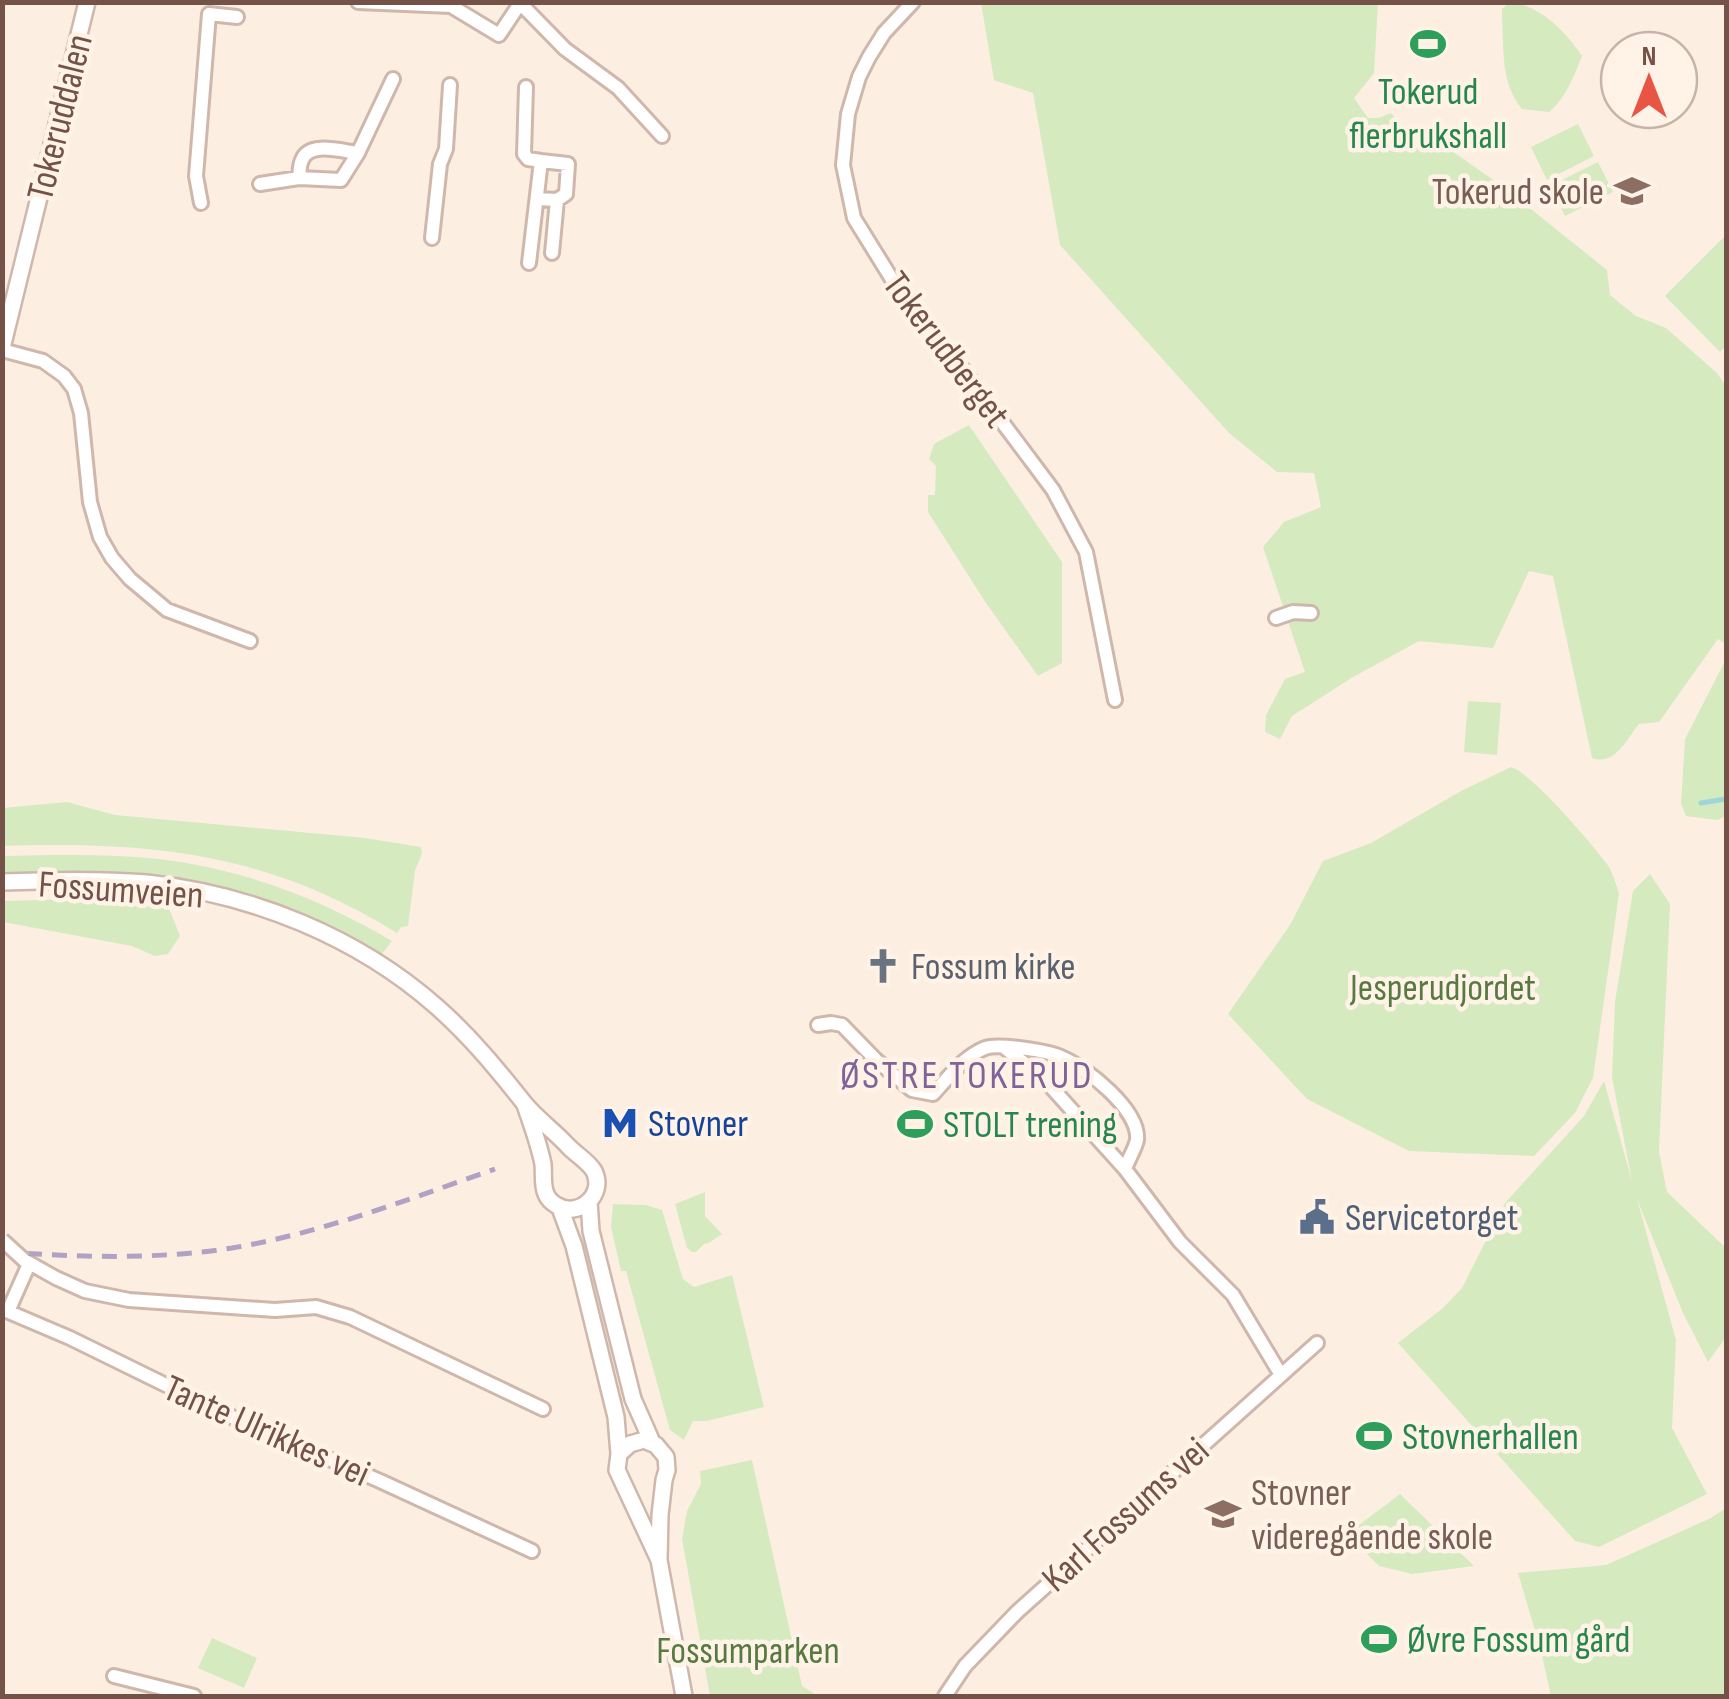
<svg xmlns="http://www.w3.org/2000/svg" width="1729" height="1699" font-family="'Sofia Sans Condensed',sans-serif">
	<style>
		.green { fill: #d6eac0 }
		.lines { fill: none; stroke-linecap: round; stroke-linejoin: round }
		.stream { stroke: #9cd6d8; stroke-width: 5 }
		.minor-casing { stroke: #d0b7ac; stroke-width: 18 }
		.tertiary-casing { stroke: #d0b7ac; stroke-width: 20 }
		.minor { stroke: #fff; stroke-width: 12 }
		.tertiary { stroke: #fff; stroke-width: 15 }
		.rail { stroke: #b0a1c5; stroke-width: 5; stroke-dasharray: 15 10; stroke-linecap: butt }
		.minor-bridge-casing { stroke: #d0b7ac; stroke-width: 18; stroke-linecap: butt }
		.minor-bridge { stroke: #fff; stroke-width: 12 }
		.labels { text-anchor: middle; stroke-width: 9; stroke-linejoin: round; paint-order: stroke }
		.leisure-label { font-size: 38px; fill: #27864d; stroke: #fff3e8; text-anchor: start }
		.street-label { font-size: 38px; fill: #745248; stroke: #fff3e8 }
		.education-label { font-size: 38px; fill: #785e54; stroke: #fff3e8; text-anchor: end }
		.worship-label { font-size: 38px; fill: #5b616d; stroke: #fff3e8; text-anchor: start }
		.park-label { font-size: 38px; fill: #587a40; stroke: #fff3e8 }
		.transit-label { font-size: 38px; fill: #164399; stroke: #fff3e8; text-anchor: start }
		.service-label { font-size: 38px; fill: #4e5e75; stroke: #fff3e8; text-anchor: start }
		.neighbourhood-label { font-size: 40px; letter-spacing: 2.5px; fill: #806398; stroke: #fff3e8 }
	</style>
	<rect width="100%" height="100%" fill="#fcefe2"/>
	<path class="green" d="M 981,3 L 1378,3 L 1374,73 L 1354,98 L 1368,118 L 1379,118 L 1391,113 L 1411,134 L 1452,151 L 1502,186 L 1607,270 L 1610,295 L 1636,316 L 1666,328 L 1717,373 L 1726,386 L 1726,644 L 1718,639 L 1659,722 L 1639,724 C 1626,740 1615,766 1592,758 L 1553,576 L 1529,571 L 1493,648 L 1419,641 L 1353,677 L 1292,716 L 1280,739 L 1265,732 L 1266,715 L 1285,679 L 1305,672 L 1263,547 L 1284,522 L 1321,507 L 1314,473 L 1277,472 L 1229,433 L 1060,245 L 1033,93 L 994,80 Z
		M 1509,3 C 1539,3 1567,33 1582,56 C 1574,76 1566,98 1549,112 L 1522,109 C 1500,83 1504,48 1502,17 L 1502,9 Z
		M 1578,124 L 1594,156 L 1547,180 L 1531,147 Z
		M 1598,162 L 1613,192 L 1565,216 L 1550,186 Z
		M 1726,235 L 1726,346 L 1720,352 L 1665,296 Z
		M 969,425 L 1062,562 L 1062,663 L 1038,676 L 986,603 L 928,512 L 928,495 L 935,495 L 936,466 L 929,459 L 934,444 Z
		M 1726,659 L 1726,816 L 1717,820 L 1686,816 L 1681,804 L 1685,739 Z
		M 1468,701 L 1501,703 L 1497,755 L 1464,752 Z
		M 1511,767 C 1533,774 1591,843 1607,864 C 1613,873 1616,884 1619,894 L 1593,1078 L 1575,1113 L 1534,1156 L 1409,1151 L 1307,1099 L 1228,1014 L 1290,925 L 1323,861 L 1371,843 L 1461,791 Z
		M 67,802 L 115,815 L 365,838 L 421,847 L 422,853 L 415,871 L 408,926 L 401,927 L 397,933 C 269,853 150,841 3,846 L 3,808 Z
		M 50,855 C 86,855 123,855 159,859 C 242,869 320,898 392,941 L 382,954 C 254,878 148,869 3,873 L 3,856 Z
		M 1650,874 L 1670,904 L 1659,1152 L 1667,1192 L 1726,1248 L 1726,1337 L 1708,1362 L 1683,1313 L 1637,1199 L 1676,1340 L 1672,1428 L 1707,1494 L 1599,1547 L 1575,1541 L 1398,1343 L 1443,1308 L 1462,1288 L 1505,1203 L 1584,1116 L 1604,1081 L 1632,1181 L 1612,1077 L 1615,1002 L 1633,891 Z
		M 70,899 L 169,908 L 180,936 L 168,954 L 155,956 L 132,946 L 3,922 L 3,901 Z
		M 705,1192 L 705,1216 L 722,1234 L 709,1243 L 704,1244 L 696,1252 L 692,1252 L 687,1248 L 675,1204 Z
		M 613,1204 L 646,1205 L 662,1210 L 683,1279 L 694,1287 L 732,1275 L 764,1407 L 707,1421 L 693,1421 L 684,1440 L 670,1430 L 626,1271 L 621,1271 L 611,1227 Z
		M 752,1460 L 802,1686 L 818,1696 L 710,1696 L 682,1539 L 687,1511 L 701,1484 L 700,1471 Z
		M 1400,1494 L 1474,1566 L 1412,1574 L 1379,1566 L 1347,1534 Z
		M 1726,1508 L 1726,1696 L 1551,1696 L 1541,1651 L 1518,1573 L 1606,1565 L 1711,1518 Z
		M 212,1638 L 257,1658 L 244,1688 L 198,1668 Z"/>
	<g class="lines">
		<path class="stream" d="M 1701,803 L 1726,799"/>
		<defs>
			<path id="minor" d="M 358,2 L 451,6 L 499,35 L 519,5
				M 519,2 L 565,49 L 618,88 L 662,136
				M 913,2 L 884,33 L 869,57 L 859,77 L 848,114 L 843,165 L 854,218 L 898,289 L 961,367 L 1053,490 L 1086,552 L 1115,700
				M 526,87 L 524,154 L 528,159 L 541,161 L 529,263
				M 299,178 C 300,172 299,166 302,160 C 309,141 341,151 358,153
				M 260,184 L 299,178 L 341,180 L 358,153 L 393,79
				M 538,199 L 557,200 L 566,194 L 568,164 L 541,161
				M 201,203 L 196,176 L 209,14 L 237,17
				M 432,238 L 440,164 L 446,149 L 450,85
				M 552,253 L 557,200
				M 2,350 L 43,361 L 64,376 L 74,389 L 81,413 L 90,502 L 100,537 L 112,558 L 130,579 L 167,610 L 250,641
				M 1276,618 L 1293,612 L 1311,613
				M 818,1025 L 831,1023 L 842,1025 L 876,1060 L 912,1090 L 933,1094 C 948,1078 963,1057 985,1048 C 998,1043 1048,1051 1061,1057 C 1086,1067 1140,1110 1137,1140 C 1135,1149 1128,1160 1125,1169 L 1180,1242 L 1233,1295 L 1281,1375
				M 1005,1048 L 1043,1078 L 1125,1169
				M 24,1260 L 56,1278 L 85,1291 L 129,1300 L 275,1310 L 316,1307 L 350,1317 L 543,1409
				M 2,1309 L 70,1338 L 225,1414 L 380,1481 L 532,1551
				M 9,1309 L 29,1264
				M 114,1676 L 194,1696
				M 945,1696 L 965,1666 L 1017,1612 L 1317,1343"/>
			<path id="tertiary" d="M 2,348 L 87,2
				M 2,882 C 51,880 99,879 147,883 C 252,894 358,937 437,1007 C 470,1036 497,1069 524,1103 C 536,1118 553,1130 567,1145 C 575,1154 588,1161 594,1171 C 606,1195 578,1219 556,1205 C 551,1202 548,1199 546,1194 C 542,1185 544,1174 543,1164 C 539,1144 532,1125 525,1105
				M 589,1201 L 591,1231 L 633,1399 L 652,1442
				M 560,1208 L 574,1246 L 616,1417 L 619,1454 L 617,1470 L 659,1560
				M 619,1454 L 630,1444 L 644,1440 L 656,1445 L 666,1457 L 667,1470 L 664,1480 L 660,1515 L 659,1560 L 684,1696"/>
		</defs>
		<use href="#minor" class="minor-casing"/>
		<use href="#tertiary" class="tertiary-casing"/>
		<use href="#minor" class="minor"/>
		<use href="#tertiary" class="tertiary"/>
		<path class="rail" d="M 2,1252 C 79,1257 155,1260 232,1248 C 322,1233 409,1199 495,1169"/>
		<defs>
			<path id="minor-bridge" d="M 2,1240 L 24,1260"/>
		</defs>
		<use href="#minor-bridge" class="minor-bridge-casing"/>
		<use href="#minor-bridge" class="minor-bridge"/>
	</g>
	<defs>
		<symbol id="stadium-bare" viewBox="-9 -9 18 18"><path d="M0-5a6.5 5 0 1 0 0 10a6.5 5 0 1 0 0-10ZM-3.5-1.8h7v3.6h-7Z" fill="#2e9e5b" stroke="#fff3e8" stroke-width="2.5" paint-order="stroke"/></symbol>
		<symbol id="school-bare" viewBox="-9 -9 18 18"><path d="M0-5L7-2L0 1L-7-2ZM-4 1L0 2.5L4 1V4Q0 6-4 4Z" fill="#8d6e63" stroke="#fff3e8" stroke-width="2.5" paint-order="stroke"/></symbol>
		<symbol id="church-bare" viewBox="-9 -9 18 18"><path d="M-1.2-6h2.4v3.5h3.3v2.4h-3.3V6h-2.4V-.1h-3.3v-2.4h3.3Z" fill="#6b7280" stroke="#fff3e8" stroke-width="2.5" paint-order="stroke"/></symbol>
		<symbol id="metro-bare" viewBox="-9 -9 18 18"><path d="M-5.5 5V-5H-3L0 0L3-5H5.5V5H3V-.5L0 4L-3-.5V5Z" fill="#1a4fb4" stroke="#fff3e8" stroke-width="2.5" paint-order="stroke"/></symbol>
		<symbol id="civic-bare" viewBox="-9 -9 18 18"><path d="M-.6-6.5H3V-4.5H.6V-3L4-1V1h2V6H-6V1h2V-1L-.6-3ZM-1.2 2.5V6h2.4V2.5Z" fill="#5c6f8a" stroke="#fff3e8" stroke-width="2.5" paint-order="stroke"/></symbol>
	</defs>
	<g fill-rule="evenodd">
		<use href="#stadium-bare" x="1403" y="19" width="50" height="50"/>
		<use href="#school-bare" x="1607" y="166" width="50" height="50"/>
		<use href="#church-bare" x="858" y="941" width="50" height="50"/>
		<use href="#metro-bare" x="595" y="1098" width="50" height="50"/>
		<use href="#stadium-bare" x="890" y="1099" width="50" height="50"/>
		<use href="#civic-bare" x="1292" y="1192" width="50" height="50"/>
		<use href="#stadium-bare" x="1349" y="1411" width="50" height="50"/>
		<use href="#school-bare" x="1198" y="1489" width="50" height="50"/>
		<use href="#stadium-bare" x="1354" y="1614" width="50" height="50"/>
	</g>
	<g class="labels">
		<g class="leisure-label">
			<text x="1428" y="104" text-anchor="middle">Tokerud<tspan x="1428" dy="44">flerbrukshall</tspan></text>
			<text x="943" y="1137">STOLT trening</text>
			<text x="1402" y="1449">Stovnerhallen</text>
			<text x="1407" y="1652">Øvre Fossum gård</text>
		</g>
		<g class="street-label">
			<text transform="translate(59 117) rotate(-76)" y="13">Tokeruddalen</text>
			<text transform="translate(947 349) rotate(53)" y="13">Tokerudberget</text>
			<text transform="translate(121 889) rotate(4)" y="13">Fossumveien</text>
			<text transform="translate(267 1430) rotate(24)" y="13">Tante Ulrikkes vei</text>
			<text transform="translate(1125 1514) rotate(-42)" y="13">Karl Fossums vei</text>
		</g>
		<g class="education-label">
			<text x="1604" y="204">Tokerud skole</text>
			<text x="1251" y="1505" text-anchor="start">Stovner<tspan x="1251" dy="44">videregående skole</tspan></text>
		</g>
		<g class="worship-label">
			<text x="911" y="979">Fossum kirke</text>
		</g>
		<g class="park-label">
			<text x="1443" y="1000">Jesperudjordet</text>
			<text x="748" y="1663">Fossumparken</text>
		</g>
		<g class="transit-label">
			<text x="648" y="1136">Stovner</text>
		</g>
		<g class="service-label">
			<text x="1345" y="1230">Servicetorget</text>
		</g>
		<g class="neighbourhood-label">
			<text x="967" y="1088">ØSTRE TOKERUD</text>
		</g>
	</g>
	<rect width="1729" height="1699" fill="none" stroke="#745248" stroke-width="10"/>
	<g transform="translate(1649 80)"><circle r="48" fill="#fff3e8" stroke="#c7b3a8" stroke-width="2.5"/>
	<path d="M0-8L18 38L0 25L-18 38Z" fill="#e85545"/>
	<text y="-15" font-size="28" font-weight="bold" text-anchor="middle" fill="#745248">N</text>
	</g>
</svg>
